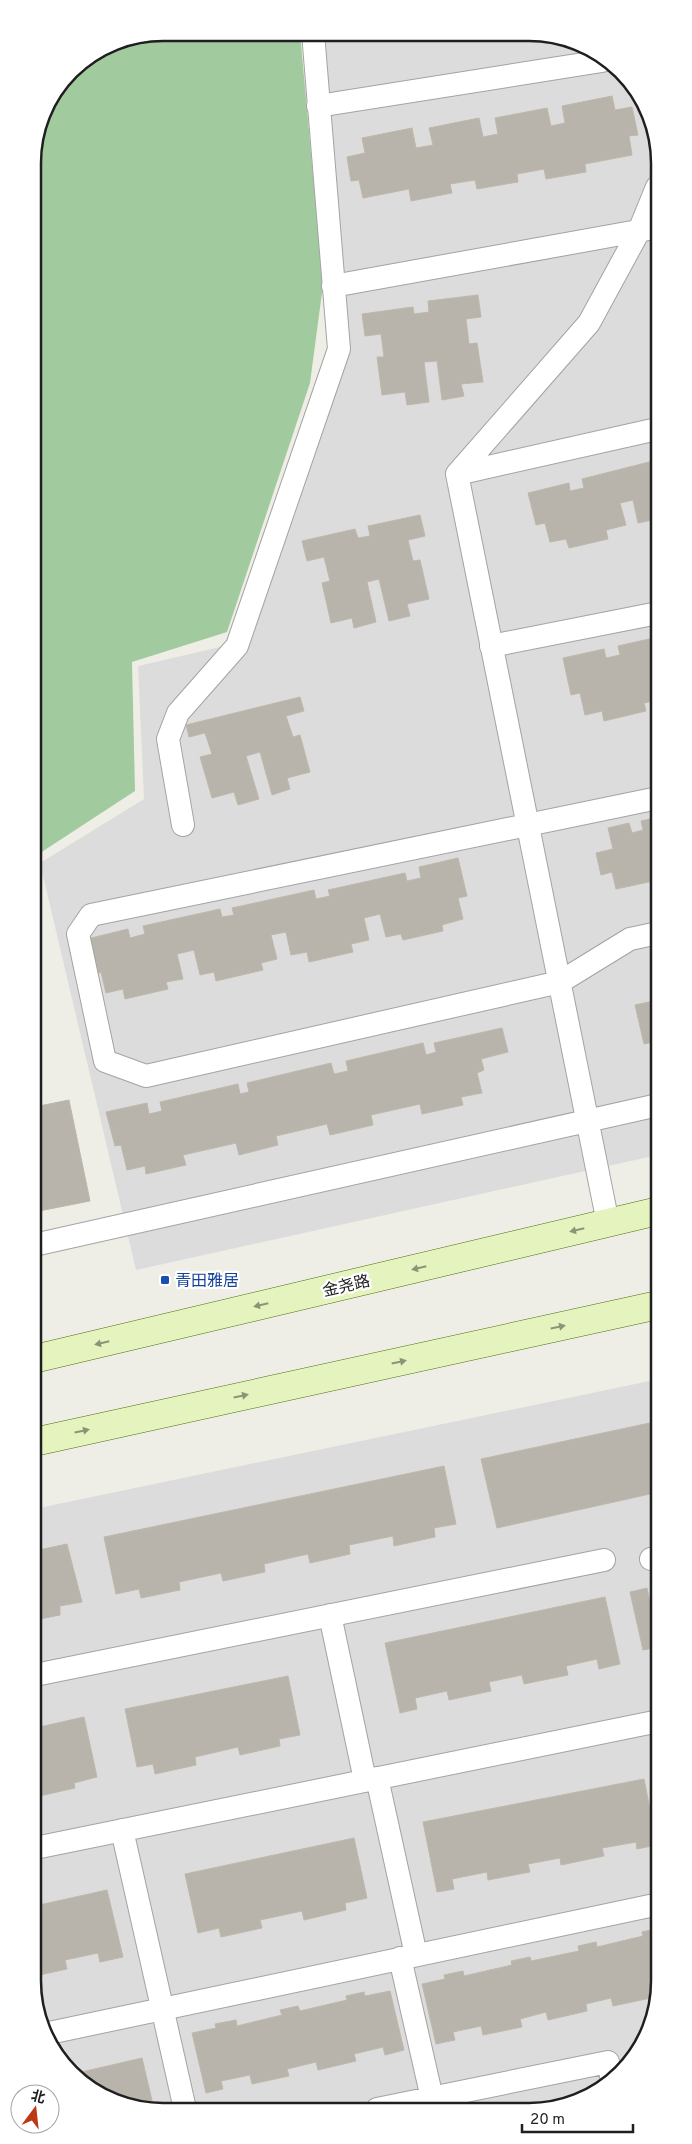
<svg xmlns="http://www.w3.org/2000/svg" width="692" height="2144" font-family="Overpass,'Noto Sans SC',sans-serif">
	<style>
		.residential { fill: #dddcdc }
		.forest { fill: #a2ca9f }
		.building { fill: #b8b4ac; stroke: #bfb8aa }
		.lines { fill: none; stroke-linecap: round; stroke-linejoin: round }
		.service-casing { stroke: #a3a3a3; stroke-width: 24 }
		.secondary-casing { stroke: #4d6d0f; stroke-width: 29 }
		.service { stroke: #fff; stroke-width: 22 }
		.secondary { stroke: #e5f4bf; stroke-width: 28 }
		.oneway { fill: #8c9477 }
		.transit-dot { fill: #1a4fb4; stroke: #fff; stroke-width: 2 }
		.labels { text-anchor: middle; stroke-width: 4.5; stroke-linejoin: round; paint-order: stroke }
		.transit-label { font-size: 16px; fill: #164399; stroke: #fff; text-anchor: start }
		.street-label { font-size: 16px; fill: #1f1f1f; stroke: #fff }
		.rim { fill: none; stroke: #1f1f1f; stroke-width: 2.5 }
	</style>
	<rect width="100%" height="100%" fill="#efeee6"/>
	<path class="residential" d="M 310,33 L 555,35 L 621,71 L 657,138 L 658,1155 L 136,1270 L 40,863 L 144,799 L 138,666 L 233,644 L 330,347 Z
		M 659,1379 L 659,1989 L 650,2031 L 627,2067 L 594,2094 L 554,2109 L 138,2109 L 71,2073 L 35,2006 L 34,1509 Z"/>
	<path class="forest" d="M 163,33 L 300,33 L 323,285 L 310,383 L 227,632 L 132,662 L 135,791 L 34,857 L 33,155 L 43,113 L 71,71 L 113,42 Z"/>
	<path class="building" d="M 612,96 L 615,110 L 632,107 L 638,135 L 629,136 L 632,155 L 585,164 L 586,172 L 546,179 L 544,169 L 517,174 L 518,182 L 477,189 L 475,180 L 450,184 L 452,193 L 411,201 L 409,189 L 363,198 L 359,180 L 351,181 L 347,157 L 365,153 L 362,138 L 412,128 L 416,148 L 433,145 L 429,128 L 479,118 L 483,137 L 498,134 L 495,118 L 547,108 L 551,126 L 565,123 L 562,106 Z
		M 478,295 L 481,317 L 466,319 L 469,344 L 477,343 L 483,382 L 461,384 L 464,396 L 442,400 L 437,361 L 424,362 L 429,402 L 407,405 L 405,392 L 382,395 L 377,357 L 384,357 L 381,334 L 365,336 L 362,314 L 413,307 L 414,314 L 429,312 L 428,301 Z
		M 657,460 L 657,519 L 638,523 L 633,500 L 620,503 L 626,525 L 606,530 L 608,539 L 569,548 L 566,539 L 550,542 L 545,523 L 536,525 L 528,493 L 569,483 L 570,491 L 584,488 L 582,479 Z
		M 420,515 L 425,536 L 408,540 L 413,561 L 420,560 L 429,599 L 407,604 L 410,616 L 389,621 L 379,579 L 367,582 L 376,622 L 354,628 L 352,618 L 331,623 L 322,583 L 330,581 L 324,557 L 307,561 L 302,541 L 355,529 L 358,538 L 370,536 L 368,526 Z
		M 658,637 L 658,700 L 644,703 L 646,711 L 604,721 L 602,711 L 585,715 L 580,693 L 571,695 L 563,658 L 604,649 L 606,658 L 620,655 L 618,646 Z
		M 300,697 L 304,711 L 286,716 L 293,737 L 300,735 L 310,772 L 287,778 L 290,789 L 272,795 L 260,752 L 246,756 L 259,799 L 238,805 L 234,792 L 212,798 L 200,757 L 212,754 L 205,733 L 189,737 L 186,725 Z
		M 658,817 L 658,880 L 616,889 L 612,872 L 601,875 L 596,853 L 613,849 L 608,828 L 629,823 L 632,833 L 643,830 L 641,821 Z
		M 458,858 L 467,896 L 458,898 L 463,919 L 442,925 L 443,931 L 403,940 L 401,934 L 386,937 L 380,914 L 364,918 L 369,940 L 351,944 L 353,952 L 309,962 L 307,952 L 291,955 L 286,932 L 271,935 L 277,959 L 261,963 L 263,970 L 216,981 L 214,972 L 200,975 L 194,950 L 177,954 L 183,979 L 166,982 L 168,989 L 125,999 L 123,989 L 106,993 L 101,972 L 96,974 L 87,939 L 128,929 L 130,938 L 145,934 L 143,926 L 220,909 L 222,917 L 234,915 L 232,908 L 314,890 L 316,899 L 330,896 L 328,890 L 405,873 L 407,881 L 421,878 L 419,867 Z
		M 658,1000 L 658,1059 L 654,1042 L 644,1044 L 635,1005 Z
		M 34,1010 L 38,1029 L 34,1029 Z
		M 502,1028 L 508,1052 L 481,1059 L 484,1070 L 477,1073 L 482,1093 L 461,1097 L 463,1105 L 422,1114 L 420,1104 L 371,1115 L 373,1125 L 330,1135 L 327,1124 L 276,1136 L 278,1145 L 239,1155 L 236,1143 L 183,1155 L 186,1165 L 146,1174 L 145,1166 L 127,1170 L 121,1145 L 115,1146 L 106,1112 L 147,1103 L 149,1114 L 162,1111 L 160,1102 L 238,1084 L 240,1094 L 249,1092 L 247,1083 L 331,1063 L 334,1074 L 348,1071 L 346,1061 L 423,1043 L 426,1055 L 436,1052 L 434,1043 Z
		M 69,1100 L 90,1201 L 34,1212 L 34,1107 Z
		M 659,1421 L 659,1492 L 497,1528 L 481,1459 Z
		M 444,1466 L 456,1524 L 434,1528 L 435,1537 L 394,1546 L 393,1536 L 349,1545 L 350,1554 L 310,1563 L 308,1554 L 264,1564 L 265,1572 L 223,1581 L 221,1573 L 179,1582 L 180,1590 L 141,1598 L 139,1589 L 116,1594 L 104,1537 Z
		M 67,1544 L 82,1602 L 60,1606 L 60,1615 L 35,1620 L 34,1551 Z
		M 647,1588 L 659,1647 L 643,1650 L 630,1592 Z
		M 605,1597 L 620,1664 L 599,1669 L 597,1659 L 566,1666 L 568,1675 L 524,1684 L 522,1675 L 489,1682 L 491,1691 L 449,1700 L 447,1691 L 415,1698 L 417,1709 L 400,1713 L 385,1643 Z
		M 288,1676 L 300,1735 L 279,1739 L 280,1746 L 240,1755 L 238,1747 L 195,1757 L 196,1765 L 155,1774 L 153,1764 L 137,1767 L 125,1709 Z
		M 84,1717 L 97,1777 L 74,1783 L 75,1788 L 35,1797 L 35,1728 Z
		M 644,1779 L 657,1845 L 637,1849 L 636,1842 L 602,1848 L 604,1856 L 561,1865 L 560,1858 L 528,1864 L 530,1872 L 488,1880 L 487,1872 L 452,1879 L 454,1889 L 437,1892 L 423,1822 Z
		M 354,1838 L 367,1898 L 345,1903 L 346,1910 L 304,1920 L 302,1911 L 260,1920 L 262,1928 L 221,1937 L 219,1928 L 198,1933 L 185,1874 Z
		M 107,1890 L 123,1957 L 100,1962 L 98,1953 L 65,1960 L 67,1969 L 35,1976 L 35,1906 Z
		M 659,1928 L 659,1988 L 649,1990 L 651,1998 L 613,2006 L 611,1998 L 586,2004 L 587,2011 L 548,2020 L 546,2012 L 520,2019 L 522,2027 L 483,2035 L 481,2026 L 453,2032 L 455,2040 L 436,2044 L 422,1984 L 445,1979 L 444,1975 L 463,1971 L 464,1976 L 512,1965 L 511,1961 L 530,1957 L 531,1961 L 579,1951 L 578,1946 L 596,1942 L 597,1947 L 643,1936 L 642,1932 Z
		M 390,1991 L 404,2050 L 385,2055 L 383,2047 L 354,2054 L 356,2061 L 318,2070 L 316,2062 L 287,2069 L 289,2076 L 252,2084 L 250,2075 L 221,2081 L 223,2089 L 206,2093 L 192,2033 L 216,2028 L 215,2024 L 236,2020 L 237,2026 L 282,2015 L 280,2010 L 298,2006 L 300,2011 L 347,2000 L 346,1996 L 364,1992 L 365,1996 Z
		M 142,2058 L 154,2109 L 138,2109 L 73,2074 Z
		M 572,2099 L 572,2102 L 554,2109 L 547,2109 L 554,2108 L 553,2103 Z"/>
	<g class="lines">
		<defs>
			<path id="service" d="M 318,106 L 602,61
				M 333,286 L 649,229
				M 457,474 L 657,429
				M 491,646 L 658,613
				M 658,798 L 91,915 L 78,934 L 105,1061 L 146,1076 L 560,982 L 630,939 L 658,933
				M 183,825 L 168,739 L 178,713 L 237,646 L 339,349 L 313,33
				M 608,1223 L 457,474 L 589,323 L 639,231 L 657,187
				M 34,1245 L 658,1105
				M 651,1559 L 659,1557
				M 330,1615 L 365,1780
				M 35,1675 L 604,1560
				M 377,1778 L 416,1955
				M 122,1830 L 185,2109
				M 35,1848 L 659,1721
				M 400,1958 L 432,2098
				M 49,2033 L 659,1904
				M 377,2109 L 608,2062 L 612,2080"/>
			<path id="secondary" d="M 34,1359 L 658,1211
				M 34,1442 L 658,1305"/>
		</defs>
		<use href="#service" class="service-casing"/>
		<use href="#secondary" class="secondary-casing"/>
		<use href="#service" class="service"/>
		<use href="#secondary" class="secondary"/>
	</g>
	<defs><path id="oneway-solid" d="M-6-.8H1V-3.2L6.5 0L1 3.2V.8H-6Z" transform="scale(1.25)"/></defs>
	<g class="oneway">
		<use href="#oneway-solid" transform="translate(577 1230) rotate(167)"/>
		<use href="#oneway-solid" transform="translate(419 1268) rotate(167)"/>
		<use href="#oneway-solid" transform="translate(261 1305) rotate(167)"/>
		<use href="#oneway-solid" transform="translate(558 1327) rotate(-12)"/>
		<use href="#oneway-solid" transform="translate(102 1343) rotate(167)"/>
		<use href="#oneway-solid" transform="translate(399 1362) rotate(-12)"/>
		<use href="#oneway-solid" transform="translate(241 1396) rotate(-12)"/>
		<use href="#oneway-solid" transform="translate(82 1431) rotate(-12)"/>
	</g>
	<rect class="transit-dot" x="160" y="1275" width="10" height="10" rx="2.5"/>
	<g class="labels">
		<g class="transit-label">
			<text x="175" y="1286">青田雅居</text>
		</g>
		<g class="street-label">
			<text transform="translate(346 1285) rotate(-13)" y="6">金尧路</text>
		</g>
	</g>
	<path d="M0 0H692V2144H0ZM163 41H529A122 122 0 0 1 651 163V1981A122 122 0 0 1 529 2103H163A122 122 0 0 1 41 1981V163A122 122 0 0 1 163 41Z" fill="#fff" fill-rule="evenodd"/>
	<path class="rim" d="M163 41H529A122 122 0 0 1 651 163V1981A122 122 0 0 1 529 2103H163A122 122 0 0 1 41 1981V163A122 122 0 0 1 163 41Z"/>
	<g transform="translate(35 2109) rotate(15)"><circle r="24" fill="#ffffff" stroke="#a5a5a5"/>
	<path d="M0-4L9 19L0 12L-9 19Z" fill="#bc3913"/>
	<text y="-8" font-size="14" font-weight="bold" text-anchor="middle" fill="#1f1f1f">北</text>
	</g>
	<path d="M522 2124v8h111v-8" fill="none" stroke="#1f1f1f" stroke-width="2.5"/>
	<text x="530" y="2124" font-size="15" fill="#1f1f1f" stroke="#ffffff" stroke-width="4" paint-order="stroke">20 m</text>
</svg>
